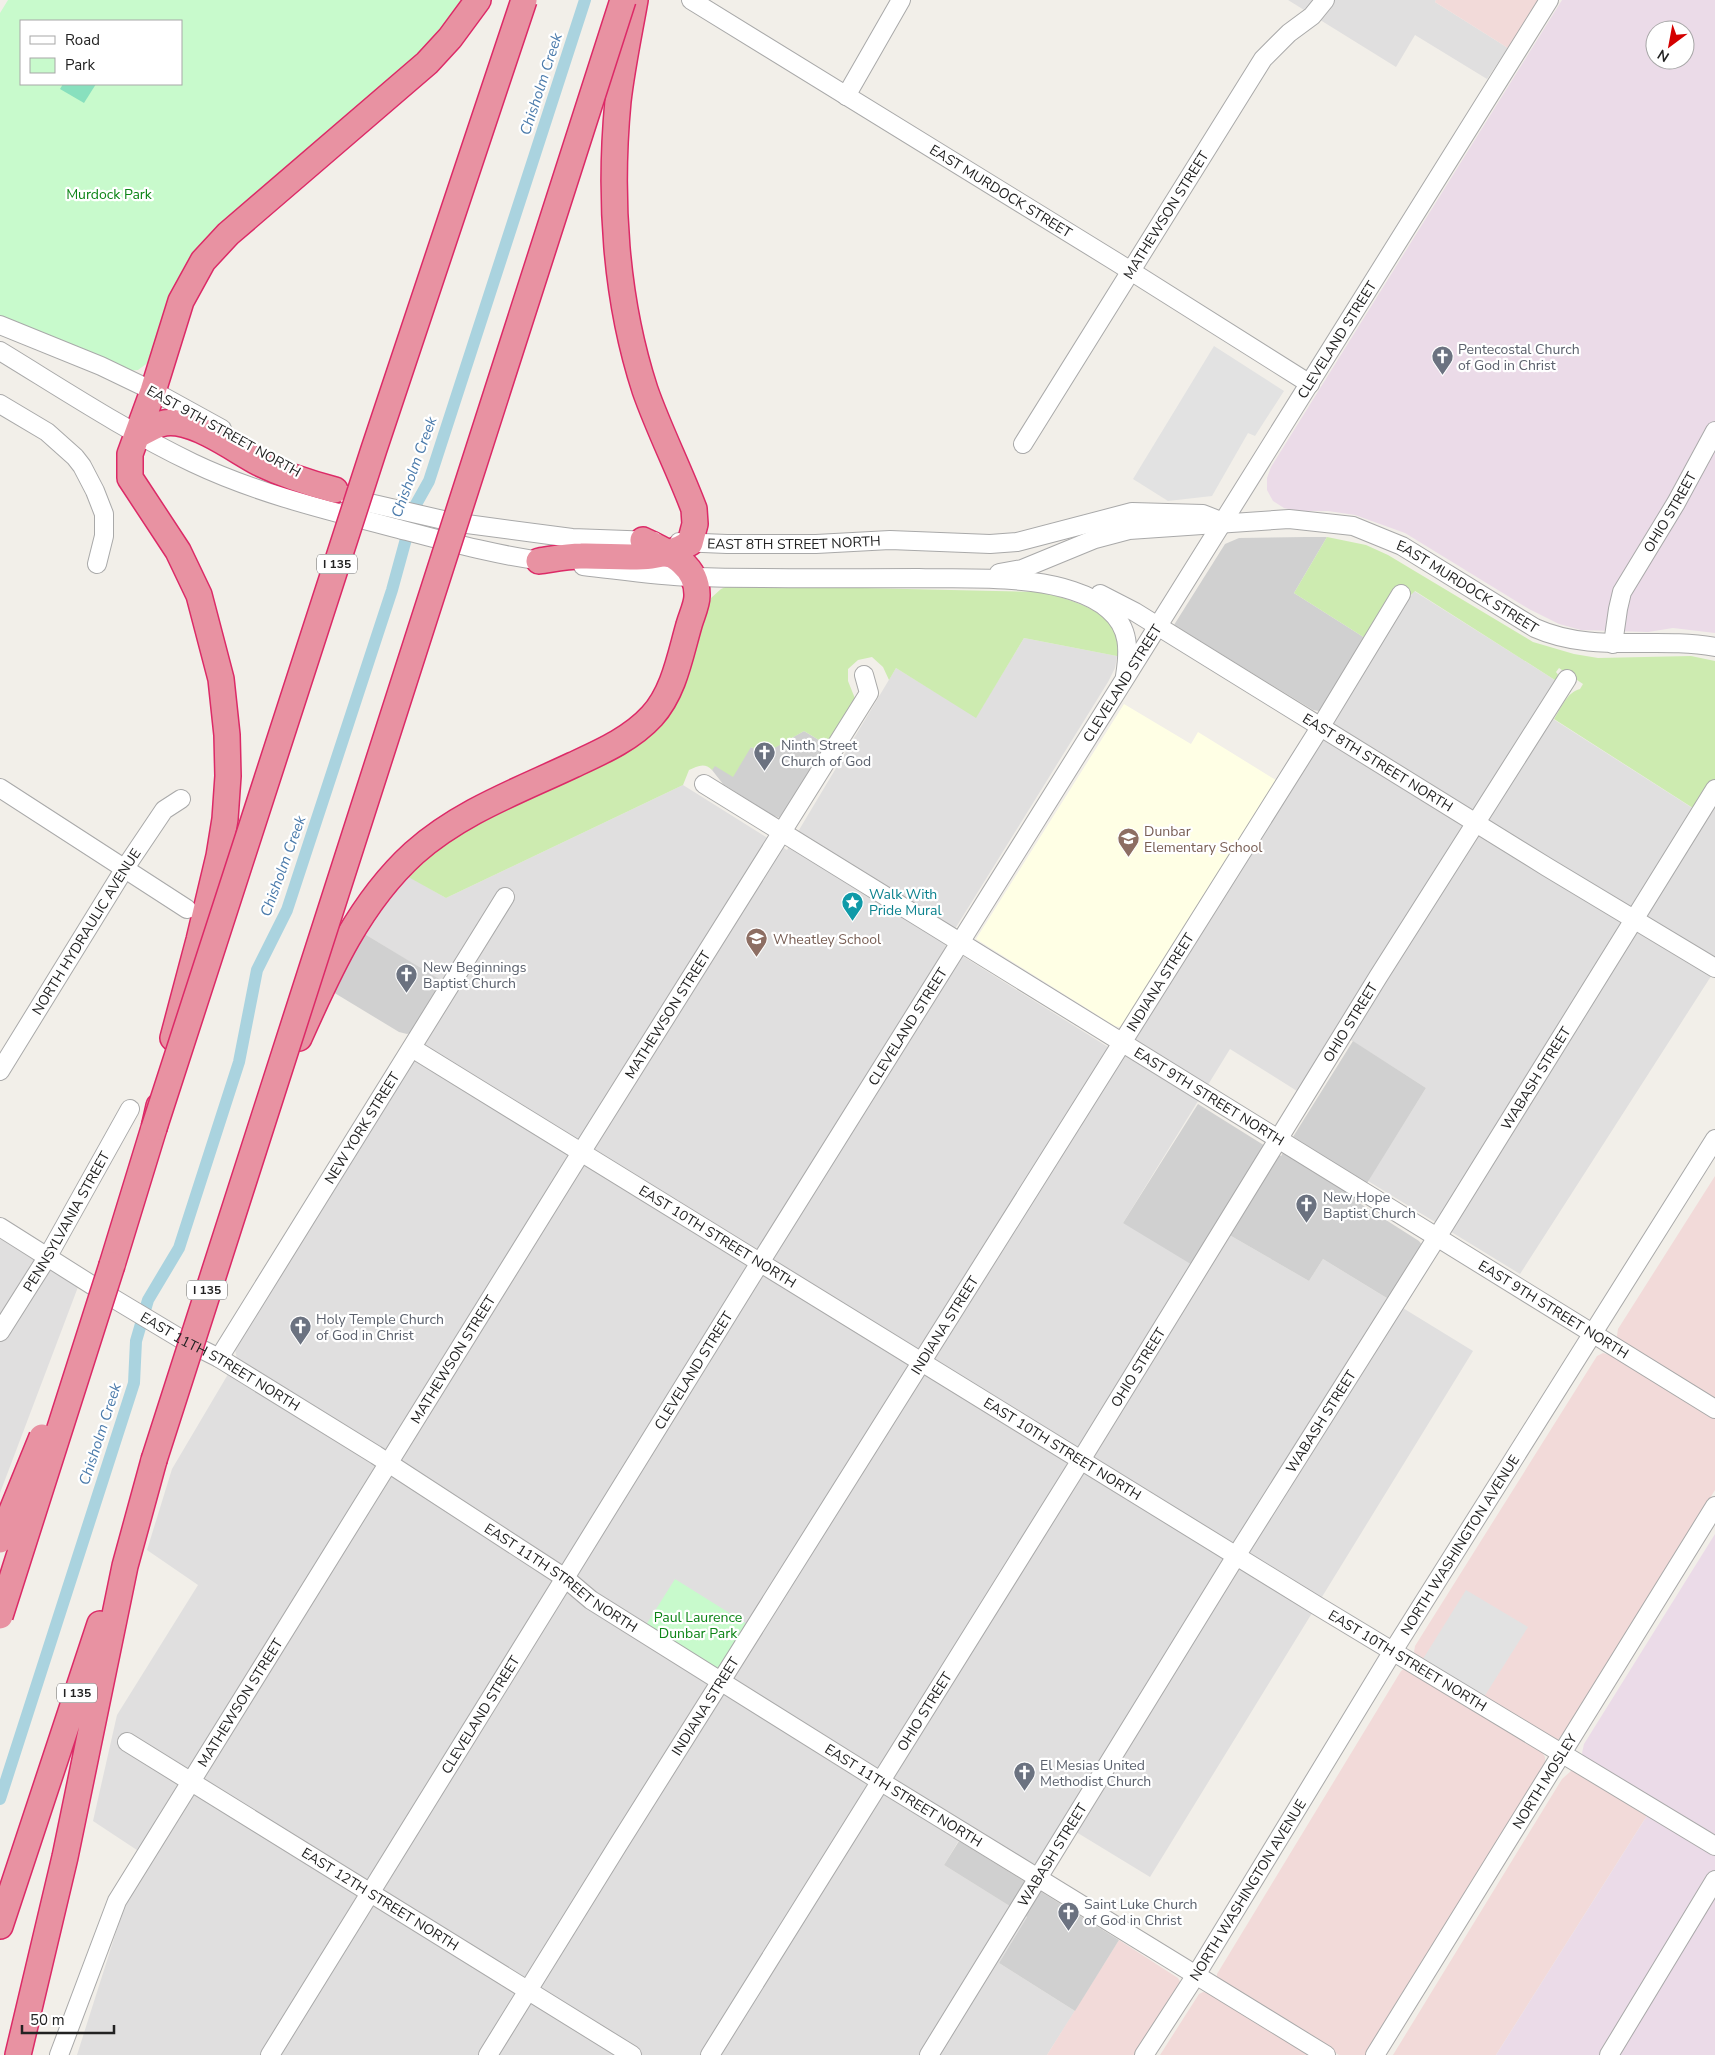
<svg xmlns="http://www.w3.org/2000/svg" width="1715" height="2055" font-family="'Nunito Sans',sans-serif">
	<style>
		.residential { fill: #e0dfdf }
		.commercial { fill: #f2dad9 }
		.industrial { fill: #ebdbe8; fill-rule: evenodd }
		.education { fill: #ffffe5 }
		.religious { fill: #d0d0d0 }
		.grass { fill: #cdebb0 }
		.park { fill: #c8facc; fill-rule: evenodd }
		.pitch { fill: #88e0be }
		.parking { fill: #e2e2e2 }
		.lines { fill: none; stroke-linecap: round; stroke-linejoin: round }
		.canal { stroke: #aad3df; stroke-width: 12 }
		.minor-casing { stroke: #a9a9a9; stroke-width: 20 }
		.highway-casing { stroke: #dc2a67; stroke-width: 28 }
		.minor { stroke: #fff; stroke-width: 18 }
		.highway { stroke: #e892a2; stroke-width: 25 }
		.highway-bridge-casing { stroke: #dc2a67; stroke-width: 28; stroke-linecap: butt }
		.highway-bridge { stroke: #e892a2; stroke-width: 25 }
		.labels { text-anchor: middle; stroke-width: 4.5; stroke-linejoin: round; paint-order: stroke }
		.shield { fill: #fff; stroke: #646464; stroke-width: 1 }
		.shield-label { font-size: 12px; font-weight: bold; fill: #222 }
		.street-label { font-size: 14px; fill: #222; stroke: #fff }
		.park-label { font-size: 14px; fill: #0c8416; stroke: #fff }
		.worship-label { font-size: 14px; fill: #5b616d; stroke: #fff; text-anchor: start }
		.education-label { font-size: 14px; fill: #785e54; stroke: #fff; text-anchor: start }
		.culture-label { font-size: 14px; fill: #0d838f; stroke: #fff; text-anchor: start }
		.water-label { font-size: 15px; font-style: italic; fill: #4a7aab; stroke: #fff }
	</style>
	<rect width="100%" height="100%" fill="#f2efe9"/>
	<path class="residential" d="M 1288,0 L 1436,0 L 1435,2 L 1508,48 L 1487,79 L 1415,35 L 1396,67 Z
		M 1414,591 L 1558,682 L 1539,710 L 1708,818 L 1715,808 L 1715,970 L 1520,1274 L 1368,1181 L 1426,1088 L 1335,1030 L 1297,1091 L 1230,1049 L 1123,1223 L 1219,1229 L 1309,1281 L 1323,1259 L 1473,1351 L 1150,1877 L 1063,1824 L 1037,1864 L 1029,1863 L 968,1825 L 944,1865 L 1027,1917 L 999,1963 L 1075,2011 L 1047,2055 L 77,2055 L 124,1907 L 152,1860 L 93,1821 L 117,1715 L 198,1585 L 147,1550 L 172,1469 L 237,1359 L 235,1350 L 456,990 L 363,933 L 385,901 L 408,876 L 446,898 L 683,785 L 787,850 L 896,668 L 976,717 L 1024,638 L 1117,656 L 1115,668 L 1108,682 L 945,945 L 1124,1057 Z
		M 0,1238 L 78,1287 L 0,1493 Z"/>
	<path class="commercial" d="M 1436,0 L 1538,0 L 1508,48 L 1435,2 Z
		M 1715,1176 L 1715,1400 L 1618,1342 L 1617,1336 L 1618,1329 Z
		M 1603,1353 L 1610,1355 L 1715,1419 L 1715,1490 L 1562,1735 L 1558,1740 L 1552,1739 L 1417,1656 L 1414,1652 L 1415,1646 L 1597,1356 Z
		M 1406,1667 L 1411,1668 L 1542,1752 L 1545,1757 L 1545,1763 L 1366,2055 L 1339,2055 L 1217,1979 L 1217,1974 L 1401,1671 Z
		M 1571,1771 L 1577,1771 L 1648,1814 L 1496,2055 L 1393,2055 L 1562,1779 Z
		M 1119,1940 L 1178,1978 L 1181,1983 L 1138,2055 L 1047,2055 Z
		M 1203,1992 L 1210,1993 L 1311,2055 L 1160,2055 L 1199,1994 Z"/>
	<path class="industrial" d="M 1562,0 L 1715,0 L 1715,633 L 1673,628 L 1648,632 L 1581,630 L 1559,624 L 1529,609 L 1405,533 L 1355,515 L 1328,511 L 1297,511 L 1284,508 L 1273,501 L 1267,490 L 1267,478 L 1271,467 ZM 1655,30 L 1685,30 L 1685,60 L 1655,60 Z
		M 1715,1534 L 1715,2055 L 1496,2055 L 1655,1803 L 1585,1760 L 1582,1753 L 1584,1744 Z"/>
	<path class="education" d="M 1124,704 L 1191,744 L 1198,732 L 1279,782 L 1125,1024 L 1120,1027 L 1115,1026 L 976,939 Z"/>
	<path class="religious" d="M 1306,537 L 1327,537 L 1294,593 L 1365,638 L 1323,710 L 1319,711 L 1313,710 L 1174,625 L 1225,544 L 1239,538 Z
		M 804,731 L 829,746 L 786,815 L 780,818 L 772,815 L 723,784 L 712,770 L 714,765 L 751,747 L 764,753 Z
		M 363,933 L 444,982 L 413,1032 L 407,1034 L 399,1032 L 328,989 Z
		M 1353,1041 L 1426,1088 L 1356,1201 L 1419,1241 L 1422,1245 L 1390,1300 L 1323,1259 L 1309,1281 L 1219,1229 L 1194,1266 L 1123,1223 L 1198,1104 L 1281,1156 Z
		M 959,1841 L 1119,1940 L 1075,2011 L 999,1963 L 1027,1917 L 944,1865 Z"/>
	<path class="grass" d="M 1327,537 L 1366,545 L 1388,555 L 1533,642 L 1574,654 L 1598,658 L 1691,656 L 1715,661 L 1715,779 L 1696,810 L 1554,719 C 1561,708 1567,692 1580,689 L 1583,684 L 1559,668 L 1556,672 L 1559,676 L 1558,682 L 1415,591 L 1411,595 L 1398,586 L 1365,638 L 1294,593 Z
		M 730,585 L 1041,592 C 1068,599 1112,610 1121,641 C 1122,646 1122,652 1122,657 L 1024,638 L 976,718 L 896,668 L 889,680 L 883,667 L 872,657 L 858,660 L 848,669 L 848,681 L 856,701 L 829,746 L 804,731 L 764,754 L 751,747 L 733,777 L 715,766 L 712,770 C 705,762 697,766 689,770 L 683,785 L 446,898 L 403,874 L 441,837 L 672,707 L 685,684 L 711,598 L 721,589 Z"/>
	<path class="park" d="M 8,0 L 471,0 L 447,29 L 245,208 L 149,362 L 138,370 L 127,371 L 0,321 L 0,13 ZM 21,21 L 181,21 L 181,84 L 21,84 Z
		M 675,1579 L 747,1624 L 721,1667 L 716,1669 L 646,1625 Z"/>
	<path class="pitch" d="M 63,84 L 96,84 L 84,103 L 60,89 Z"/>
	<path class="parking" d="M 1214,346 L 1284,391 L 1255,436 L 1248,433 L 1212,496 L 1168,501 L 1133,479 Z
		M 1466,1590 L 1528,1627 L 1484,1697 L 1423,1659 Z"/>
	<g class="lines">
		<path class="canal" d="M 0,1799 L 134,1383 L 136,1341 L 148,1300 L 179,1248 L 239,1062 L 257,970 L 287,910 L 392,590 L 415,506 L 429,481 L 585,0"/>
		<defs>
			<g id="minor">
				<path id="s1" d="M 691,0 L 1118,263 L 1310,384"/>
				<path d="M 846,96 L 901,0"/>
				<path d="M 0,325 L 101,366 L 153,391 L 222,429"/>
				<path d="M 0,351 C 64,390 126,431 193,463 C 258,494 330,511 399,529 C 448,542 499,556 550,562"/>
				<path d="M 0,404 L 47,432 L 75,457 L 82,466 L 95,491 L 104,514 L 104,536 L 97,564"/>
				<path id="s2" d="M 1023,444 L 1263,59 L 1289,33 L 1312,16 L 1325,0"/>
				<path d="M 347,495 L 365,502 L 452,522 L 572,538 L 654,541"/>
				<path id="s3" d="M 679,542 L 727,544 L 816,544 L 890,540 L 990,544 L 1017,542 L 1132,512 L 1203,514 L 1223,522"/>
				<path d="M 583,566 C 619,570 656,576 692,577 C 768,579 843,578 919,578 C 956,579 995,577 1032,582 C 1057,585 1090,593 1109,610 C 1130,628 1129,651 1125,676"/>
				<path id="s4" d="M 999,573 L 1022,569 L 1095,539 L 1129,530 L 1289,519 L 1353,526 L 1402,546 L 1535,628 C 1593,654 1655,636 1715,647"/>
				<path id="s5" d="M 1100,594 L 1135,612 L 1547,867 L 1715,968"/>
				<path id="s6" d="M 1613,644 L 1618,609 L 1622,592 L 1676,503 L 1715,431"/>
				<path id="s7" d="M 704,784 L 1715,1409"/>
				<path d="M 0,788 L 187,909"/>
				<path id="s8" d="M 412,1048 L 1316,1605 L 1715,1846"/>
				<path id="s9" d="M 0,1071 L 125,868 L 164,810 L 181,799"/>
				<path id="s10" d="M 0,1227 L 106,1294 L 181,1339 L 219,1358 L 376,1455 L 565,1578 L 591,1600 L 880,1781 L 1326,2055"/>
				<path id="s11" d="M 0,1332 L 48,1256 L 130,1109"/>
				<path id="s12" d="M 219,1358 L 505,897"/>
				<path id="s13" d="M 127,1742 L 632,2055"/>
				<path id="s14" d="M 59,2055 L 117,1901 L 572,1167 L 869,693 L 864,675"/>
				<path id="s15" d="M 270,2055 L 751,1277 L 1549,0"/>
				<path id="s16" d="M 488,2055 L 618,1845 L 1321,726 L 1401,594"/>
				<path id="s17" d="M 710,2055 L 1081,1460 L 1378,977 L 1567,679"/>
				<path id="s18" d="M 929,2055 L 1236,1556 L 1444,1226 L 1715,789"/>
				<path id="s19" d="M 1144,2055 L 1196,1975 L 1393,1651 L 1715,1139"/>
				<path id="s20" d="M 1375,2055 L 1715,1506"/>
				<path d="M 1609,2055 L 1715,1880"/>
			</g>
			<path id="highway" d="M 138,435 C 151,428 162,420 177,423 C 204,427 235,450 259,463 C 284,475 309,483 335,490
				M 539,561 C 553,559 567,556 581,556 C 619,555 657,564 690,543 L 695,524 L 694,509 C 679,469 659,430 645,390 C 615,298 609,196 618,101 C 622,67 629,34 635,0
				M 173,1038 L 199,940 L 219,856 L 225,819 L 228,776 L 227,735 L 221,679 L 199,595 L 178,551 L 130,478 L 130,454 L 153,391 L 181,301 L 203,261 L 228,234 L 427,63 L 450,38 L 478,0
				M 299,1038 C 329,971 359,903 414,853 C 460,812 518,791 573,765 C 601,752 631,739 652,716 C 674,692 680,656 689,625 C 691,617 697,605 697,596 C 698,564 668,552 643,540
				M 112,1265 L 154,1128 L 159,1106
				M 0,1926 L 100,1624
				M 18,2055 L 65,1857 L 125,1566 L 154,1460"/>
		</defs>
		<use href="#minor" class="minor-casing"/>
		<use href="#highway" class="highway-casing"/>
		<use href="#minor" class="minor"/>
		<use href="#highway" class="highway"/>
		<defs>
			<path id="highway-bridge" d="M 154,1128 L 374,449 L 524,0
				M 154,1460 L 623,0
				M 0,1540 L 42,1437
				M 0,1616 L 112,1265"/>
		</defs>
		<use href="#highway-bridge" class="highway-bridge-casing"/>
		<use href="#highway-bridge" class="highway-bridge"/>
	</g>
	<defs>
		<symbol id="church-pin" viewBox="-11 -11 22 30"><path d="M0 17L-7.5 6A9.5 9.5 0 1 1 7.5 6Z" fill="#6b7280" stroke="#fff"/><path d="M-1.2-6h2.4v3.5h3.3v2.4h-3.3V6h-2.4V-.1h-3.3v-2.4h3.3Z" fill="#fff"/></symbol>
		<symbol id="school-pin" viewBox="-11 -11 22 30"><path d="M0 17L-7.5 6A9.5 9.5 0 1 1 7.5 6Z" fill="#8d6e63" stroke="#fff"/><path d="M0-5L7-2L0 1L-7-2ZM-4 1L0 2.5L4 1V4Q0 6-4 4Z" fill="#fff"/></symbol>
		<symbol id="sight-pin" viewBox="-11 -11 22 30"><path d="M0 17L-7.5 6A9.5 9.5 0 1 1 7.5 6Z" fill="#0f9aa8" stroke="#fff"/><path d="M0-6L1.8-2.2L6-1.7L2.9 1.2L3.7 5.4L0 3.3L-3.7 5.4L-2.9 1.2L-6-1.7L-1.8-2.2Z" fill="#fff"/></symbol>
	</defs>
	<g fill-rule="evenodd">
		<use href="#church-pin" x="1430" y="344" width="25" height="34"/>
		<use href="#church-pin" x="752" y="740" width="25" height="34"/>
		<use href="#school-pin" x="1116" y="826" width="25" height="34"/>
		<use href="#sight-pin" x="840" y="890" width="25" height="34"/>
		<use href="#school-pin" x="744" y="926" width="25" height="34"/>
		<use href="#church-pin" x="394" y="962" width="25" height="34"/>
		<use href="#church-pin" x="1294" y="1192" width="25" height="34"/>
		<use href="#church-pin" x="288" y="1314" width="25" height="34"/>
		<use href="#church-pin" x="1012" y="1760" width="25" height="34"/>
		<use href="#church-pin" x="1056" y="1900" width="25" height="34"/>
	</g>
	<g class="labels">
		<g class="shield">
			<rect x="317" y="554.5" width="40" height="19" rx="4"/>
			<rect x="187" y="1280.5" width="40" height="19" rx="4"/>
			<rect x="57" y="1683.5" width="40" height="19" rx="4"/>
		</g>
		<g class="shield-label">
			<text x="337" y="568">I 135</text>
			<text x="207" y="1294">I 135</text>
			<text x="77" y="1697">I 135</text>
		</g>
		<g class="street-label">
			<text dy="5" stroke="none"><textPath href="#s1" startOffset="364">EAST MURDOCK STREET</textPath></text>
			<text dy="5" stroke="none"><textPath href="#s2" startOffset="270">MATHEWSON STREET</textPath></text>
			<text dy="5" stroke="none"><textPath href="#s15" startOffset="2020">CLEVELAND STREET</textPath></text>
			<text transform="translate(224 431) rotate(29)" y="5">EAST 9TH STREET NORTH</text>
			<text dy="5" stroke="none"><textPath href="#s6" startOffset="146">OHIO STREET</textPath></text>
			<text dy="5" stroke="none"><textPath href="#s3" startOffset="115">EAST 8TH STREET NORTH</textPath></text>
			<text dy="5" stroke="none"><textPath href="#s4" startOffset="492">EAST MURDOCK STREET</textPath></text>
			<text dy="5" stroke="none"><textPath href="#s15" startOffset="1615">CLEVELAND STREET</textPath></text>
			<text dy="5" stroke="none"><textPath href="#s5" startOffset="325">EAST 8TH STREET NORTH</textPath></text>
			<text dy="5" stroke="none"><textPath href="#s9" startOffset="164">NORTH HYDRAULIC AVENUE</textPath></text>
			<text dy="5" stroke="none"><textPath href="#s16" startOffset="1266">INDIANA STREET</textPath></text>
			<text dy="5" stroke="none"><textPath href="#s14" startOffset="1208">MATHEWSON STREET</textPath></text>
			<text dy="5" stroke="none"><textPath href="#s17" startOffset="1215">OHIO STREET</textPath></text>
			<text dy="5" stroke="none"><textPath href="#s15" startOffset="1210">CLEVELAND STREET</textPath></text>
			<text dy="5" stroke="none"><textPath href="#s18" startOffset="1150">WABASH STREET</textPath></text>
			<text dy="5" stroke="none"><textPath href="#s7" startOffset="594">EAST 9TH STREET NORTH</textPath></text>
			<text dy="5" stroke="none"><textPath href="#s12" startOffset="271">NEW YORK STREET</textPath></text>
			<text dy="5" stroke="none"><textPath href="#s11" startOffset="129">PENNSYLVANIA STREET</textPath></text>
			<text dy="5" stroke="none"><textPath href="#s8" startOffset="359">EAST 10TH STREET NORTH</textPath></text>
			<text dy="5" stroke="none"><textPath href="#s7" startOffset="999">EAST 9TH STREET NORTH</textPath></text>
			<text dy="5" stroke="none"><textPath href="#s16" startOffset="861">INDIANA STREET</textPath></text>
			<text dy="5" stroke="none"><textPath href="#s14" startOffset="802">MATHEWSON STREET</textPath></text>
			<text dy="5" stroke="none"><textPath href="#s10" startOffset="258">EAST 11TH STREET NORTH</textPath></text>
			<text dy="5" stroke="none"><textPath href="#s17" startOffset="810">OHIO STREET</textPath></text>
			<text dy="5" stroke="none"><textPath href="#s15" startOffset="805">CLEVELAND STREET</textPath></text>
			<text dy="5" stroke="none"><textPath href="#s18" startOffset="745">WABASH STREET</textPath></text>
			<text dy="5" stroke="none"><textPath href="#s8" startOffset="764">EAST 10TH STREET NORTH</textPath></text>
			<text dy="5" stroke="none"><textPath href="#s19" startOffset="600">NORTH WASHINGTON AVENUE</textPath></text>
			<text dy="5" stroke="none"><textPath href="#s10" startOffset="662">EAST 11TH STREET NORTH</textPath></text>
			<text dy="5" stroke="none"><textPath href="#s8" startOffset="1169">EAST 10TH STREET NORTH</textPath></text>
			<text dy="5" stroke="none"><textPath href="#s14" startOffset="398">MATHEWSON STREET</textPath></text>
			<text dy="5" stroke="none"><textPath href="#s16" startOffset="411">INDIANA STREET</textPath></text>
			<text dy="5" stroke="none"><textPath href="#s17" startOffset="405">OHIO STREET</textPath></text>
			<text dy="5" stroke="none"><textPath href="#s15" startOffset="400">CLEVELAND STREET</textPath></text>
			<text dy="5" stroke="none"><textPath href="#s20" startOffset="322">NORTH MOSLEY</textPath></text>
			<text dy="5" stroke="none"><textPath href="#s10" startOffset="1068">EAST 11TH STREET NORTH</textPath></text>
			<text dy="5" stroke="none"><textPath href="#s18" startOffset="235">WABASH STREET</textPath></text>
			<text dy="5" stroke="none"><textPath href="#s19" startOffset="195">NORTH WASHINGTON AVENUE</textPath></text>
			<text dy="5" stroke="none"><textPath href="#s13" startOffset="298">EAST 12TH STREET NORTH</textPath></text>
		</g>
		<g class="park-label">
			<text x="109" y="199">Murdock Park</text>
			<text x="698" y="1622">Paul Laurence<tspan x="698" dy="16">Dunbar Park</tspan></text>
		</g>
		<g class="worship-label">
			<text x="1458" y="354">Pentecostal Church<tspan x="1458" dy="16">of God in Christ</tspan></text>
			<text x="781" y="750">Ninth Street<tspan x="781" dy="16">Church of God</tspan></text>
			<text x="423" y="972">New Beginnings<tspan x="423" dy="16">Baptist Church</tspan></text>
			<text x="1323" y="1202">New Hope<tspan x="1323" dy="16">Baptist Church</tspan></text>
			<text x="316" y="1324">Holy Temple Church<tspan x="316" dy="16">of God in Christ</tspan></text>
			<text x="1040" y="1770">El Mesias United<tspan x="1040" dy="16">Methodist Church</tspan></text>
			<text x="1084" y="1909">Saint Luke Church<tspan x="1084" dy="16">of God in Christ</tspan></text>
		</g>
		<g class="education-label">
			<text x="1144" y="836">Dunbar<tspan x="1144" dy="16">Elementary School</tspan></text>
			<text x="773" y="944">Wheatley School</text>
		</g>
		<g class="culture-label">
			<text x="869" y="899">Walk With<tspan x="869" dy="16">Pride Mural</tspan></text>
		</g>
		<g class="water-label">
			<text transform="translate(541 84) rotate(-72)" y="5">Chisholm Creek</text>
			<text transform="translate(414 467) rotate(-70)" y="5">Chisholm Creek</text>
			<text transform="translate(283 866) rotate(-70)" y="5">Chisholm Creek</text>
			<text transform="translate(100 1434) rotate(-72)" y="5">Chisholm Creek</text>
		</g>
	</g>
	<rect x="20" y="20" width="162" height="65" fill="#ffffff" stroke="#a7a7a7"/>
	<rect x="30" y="36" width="25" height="8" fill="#ffffff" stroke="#a7a7a7"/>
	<text x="65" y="45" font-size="15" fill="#222222">Road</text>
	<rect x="30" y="58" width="25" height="15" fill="#c8facc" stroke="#a7a7a7"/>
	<text x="65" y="70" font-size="15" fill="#222222">Park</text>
	<g transform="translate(1670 45) rotate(212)"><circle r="24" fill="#ffffff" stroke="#a7a7a7"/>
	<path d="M0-4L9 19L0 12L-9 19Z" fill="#d40000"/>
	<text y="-8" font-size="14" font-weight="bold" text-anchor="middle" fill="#222222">N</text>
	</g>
	<path d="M22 2025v8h92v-8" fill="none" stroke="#222222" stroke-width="2.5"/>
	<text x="30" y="2025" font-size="15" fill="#222222" stroke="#ffffff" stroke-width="4" paint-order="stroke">50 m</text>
</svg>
